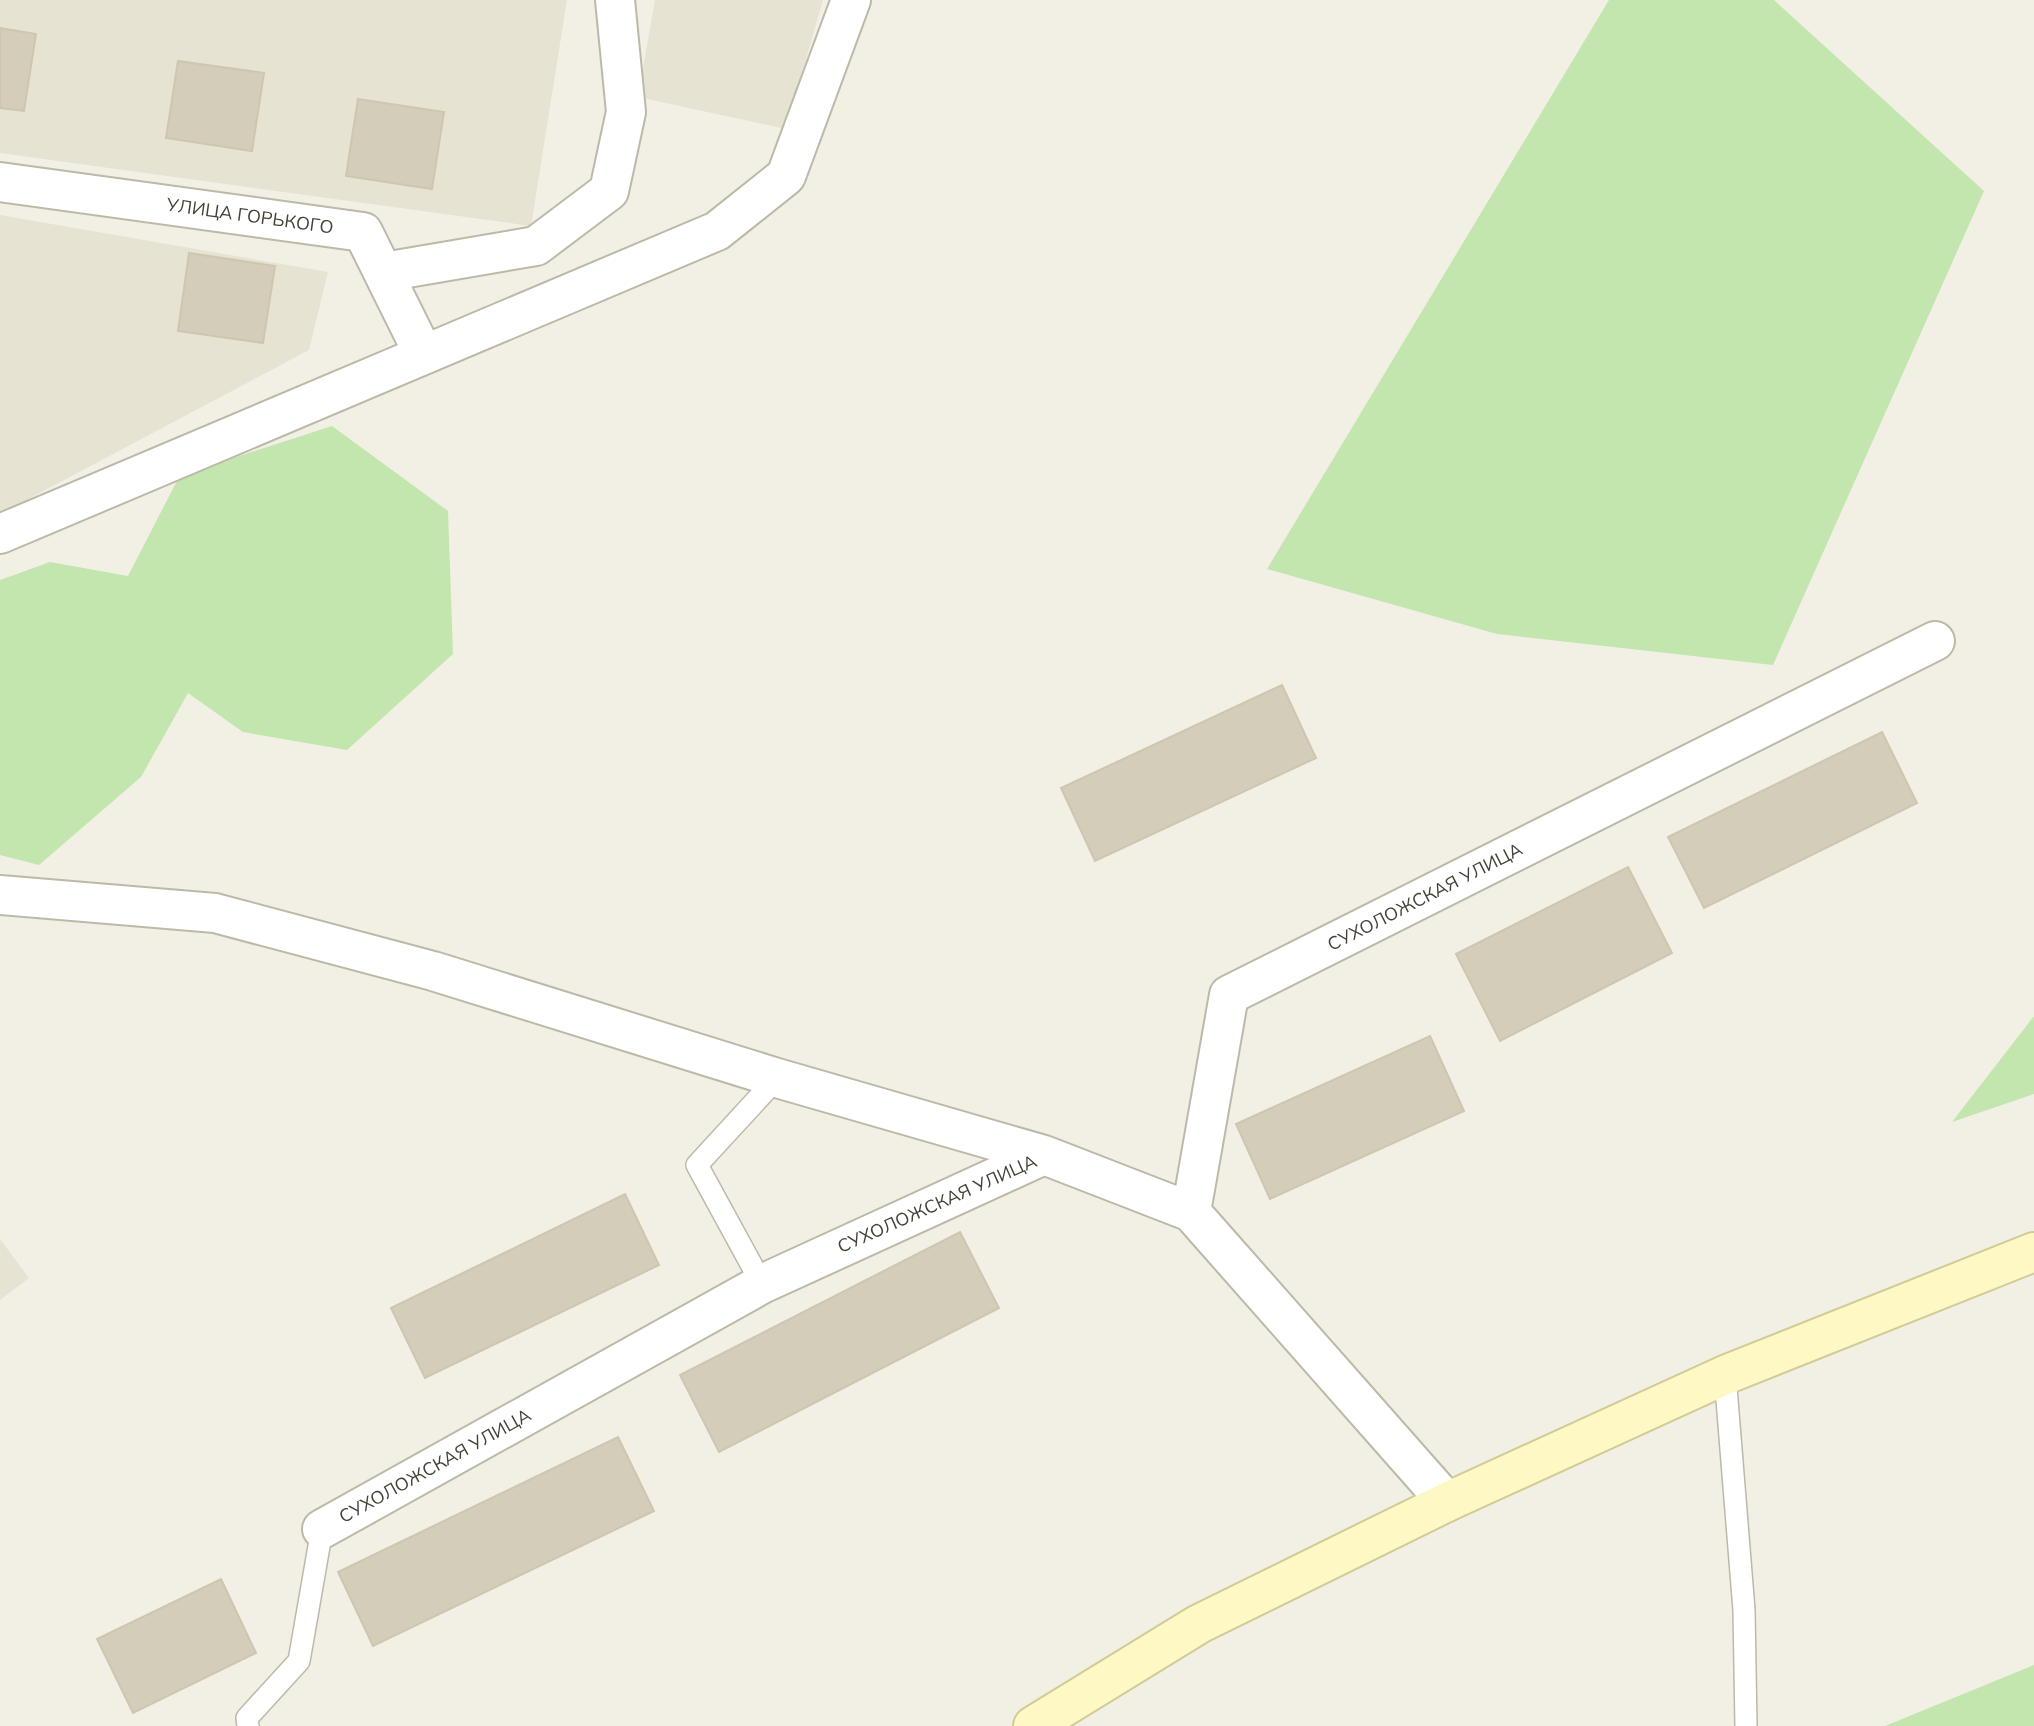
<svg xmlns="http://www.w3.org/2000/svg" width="2034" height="1726" font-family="Mulish,sans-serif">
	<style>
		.residential { fill: #e6e3d3 }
		.green { fill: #c3e5ae }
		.building { fill: #d3cdba; stroke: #cec6ae; stroke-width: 2 }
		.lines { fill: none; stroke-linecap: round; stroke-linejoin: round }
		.service-casing { stroke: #bdb9a8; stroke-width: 24 }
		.minor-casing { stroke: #bdb9a8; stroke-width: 42 }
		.secondary-casing { stroke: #d1cb96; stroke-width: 42 }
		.service { stroke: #fff; stroke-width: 21 }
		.minor { stroke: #fff; stroke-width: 38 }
		.secondary { stroke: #fdf8c4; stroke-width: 38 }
		.labels { text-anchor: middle; stroke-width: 7; stroke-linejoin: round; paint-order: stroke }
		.street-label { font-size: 18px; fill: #444035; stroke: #fff }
	</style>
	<rect width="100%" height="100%" fill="#f2f0e5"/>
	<path class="residential" d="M 0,0 L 567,0 L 531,226 L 0,153 Z
		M 655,0 L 823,0 L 786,129 L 638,97 Z
		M 0,215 L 328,272 L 309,350 L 0,514 Z
		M 0,1239 L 29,1278 L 0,1300 Z"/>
	<path class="green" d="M 1609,0 L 1774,0 L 1984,191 L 1773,665 L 1497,634 L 1267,569 Z
		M 332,426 L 448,511 L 453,654 L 347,750 L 243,732 L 188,693 L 141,777 L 39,865 L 0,855 L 0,580 L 50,562 L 128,576 L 180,475 Z
		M 2034,1016 L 2034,1094 L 1952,1122 Z
		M 2034,1665 L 2034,1726 L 1885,1726 Z"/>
	<path class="building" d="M 0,28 L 36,34 L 24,111 L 0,108 Z
		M 178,61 L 264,73 L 252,151 L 166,138 Z
		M 358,99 L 444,112 L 432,189 L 346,176 Z
		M 189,253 L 275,266 L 263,343 L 178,331 Z
		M 1282,685 L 1316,758 L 1095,861 L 1061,788 Z
		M 1882,732 L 1917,803 L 1704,908 L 1668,837 Z
		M 1628,867 L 1672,953 L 1500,1041 L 1456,954 Z
		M 1430,1036 L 1464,1111 L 1270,1199 L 1236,1124 Z
		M 625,1194 L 659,1265 L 425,1378 L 391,1308 Z
		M 960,1232 L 999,1308 L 719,1452 L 680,1375 Z
		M 618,1437 L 654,1511 L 373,1646 L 338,1572 Z
		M 221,1579 L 256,1653 L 133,1713 L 97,1639 Z"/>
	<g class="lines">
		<defs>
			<path id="service" d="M 762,1284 L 697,1165 L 777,1078
				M 1725,1375 L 1744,1610 L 1746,1726
				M 248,1726 L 247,1718 L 299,1661 L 322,1529"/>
			<path id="minor" d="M 0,182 L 363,232 L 424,355
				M 384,272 L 536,246 L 609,191 L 626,112 L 615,0
				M 0,534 L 717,231 L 786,176 L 851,0
				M 0,895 L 215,913 L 433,971 L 777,1078 L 1044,1155
				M 1191,1212 L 1447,1502
				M 322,1529 L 762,1284 L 1044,1155 L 1191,1212 L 1229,995 L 1935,641"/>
			<path id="secondary" d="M 1033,1726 L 1199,1624 L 1447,1502 L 1725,1375 L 2034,1252"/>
		</defs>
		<use href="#service" class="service-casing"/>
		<use href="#minor" class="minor-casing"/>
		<use href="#secondary" class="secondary-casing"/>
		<use href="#service" class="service"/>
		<use href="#minor" class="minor"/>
		<use href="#secondary" class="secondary"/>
	</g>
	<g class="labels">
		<g class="street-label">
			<text transform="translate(250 216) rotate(8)" y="6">УЛИЦА ГОРЬКОГО</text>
			<text transform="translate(1425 897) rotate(-27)" y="6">СУХОЛОЖСКАЯ УЛИЦА</text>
			<text transform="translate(937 1204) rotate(-24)" y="6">СУХОЛОЖСКАЯ УЛИЦА</text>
			<text transform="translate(435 1466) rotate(-29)" y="6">СУХОЛОЖСКАЯ УЛИЦА</text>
		</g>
	</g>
</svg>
